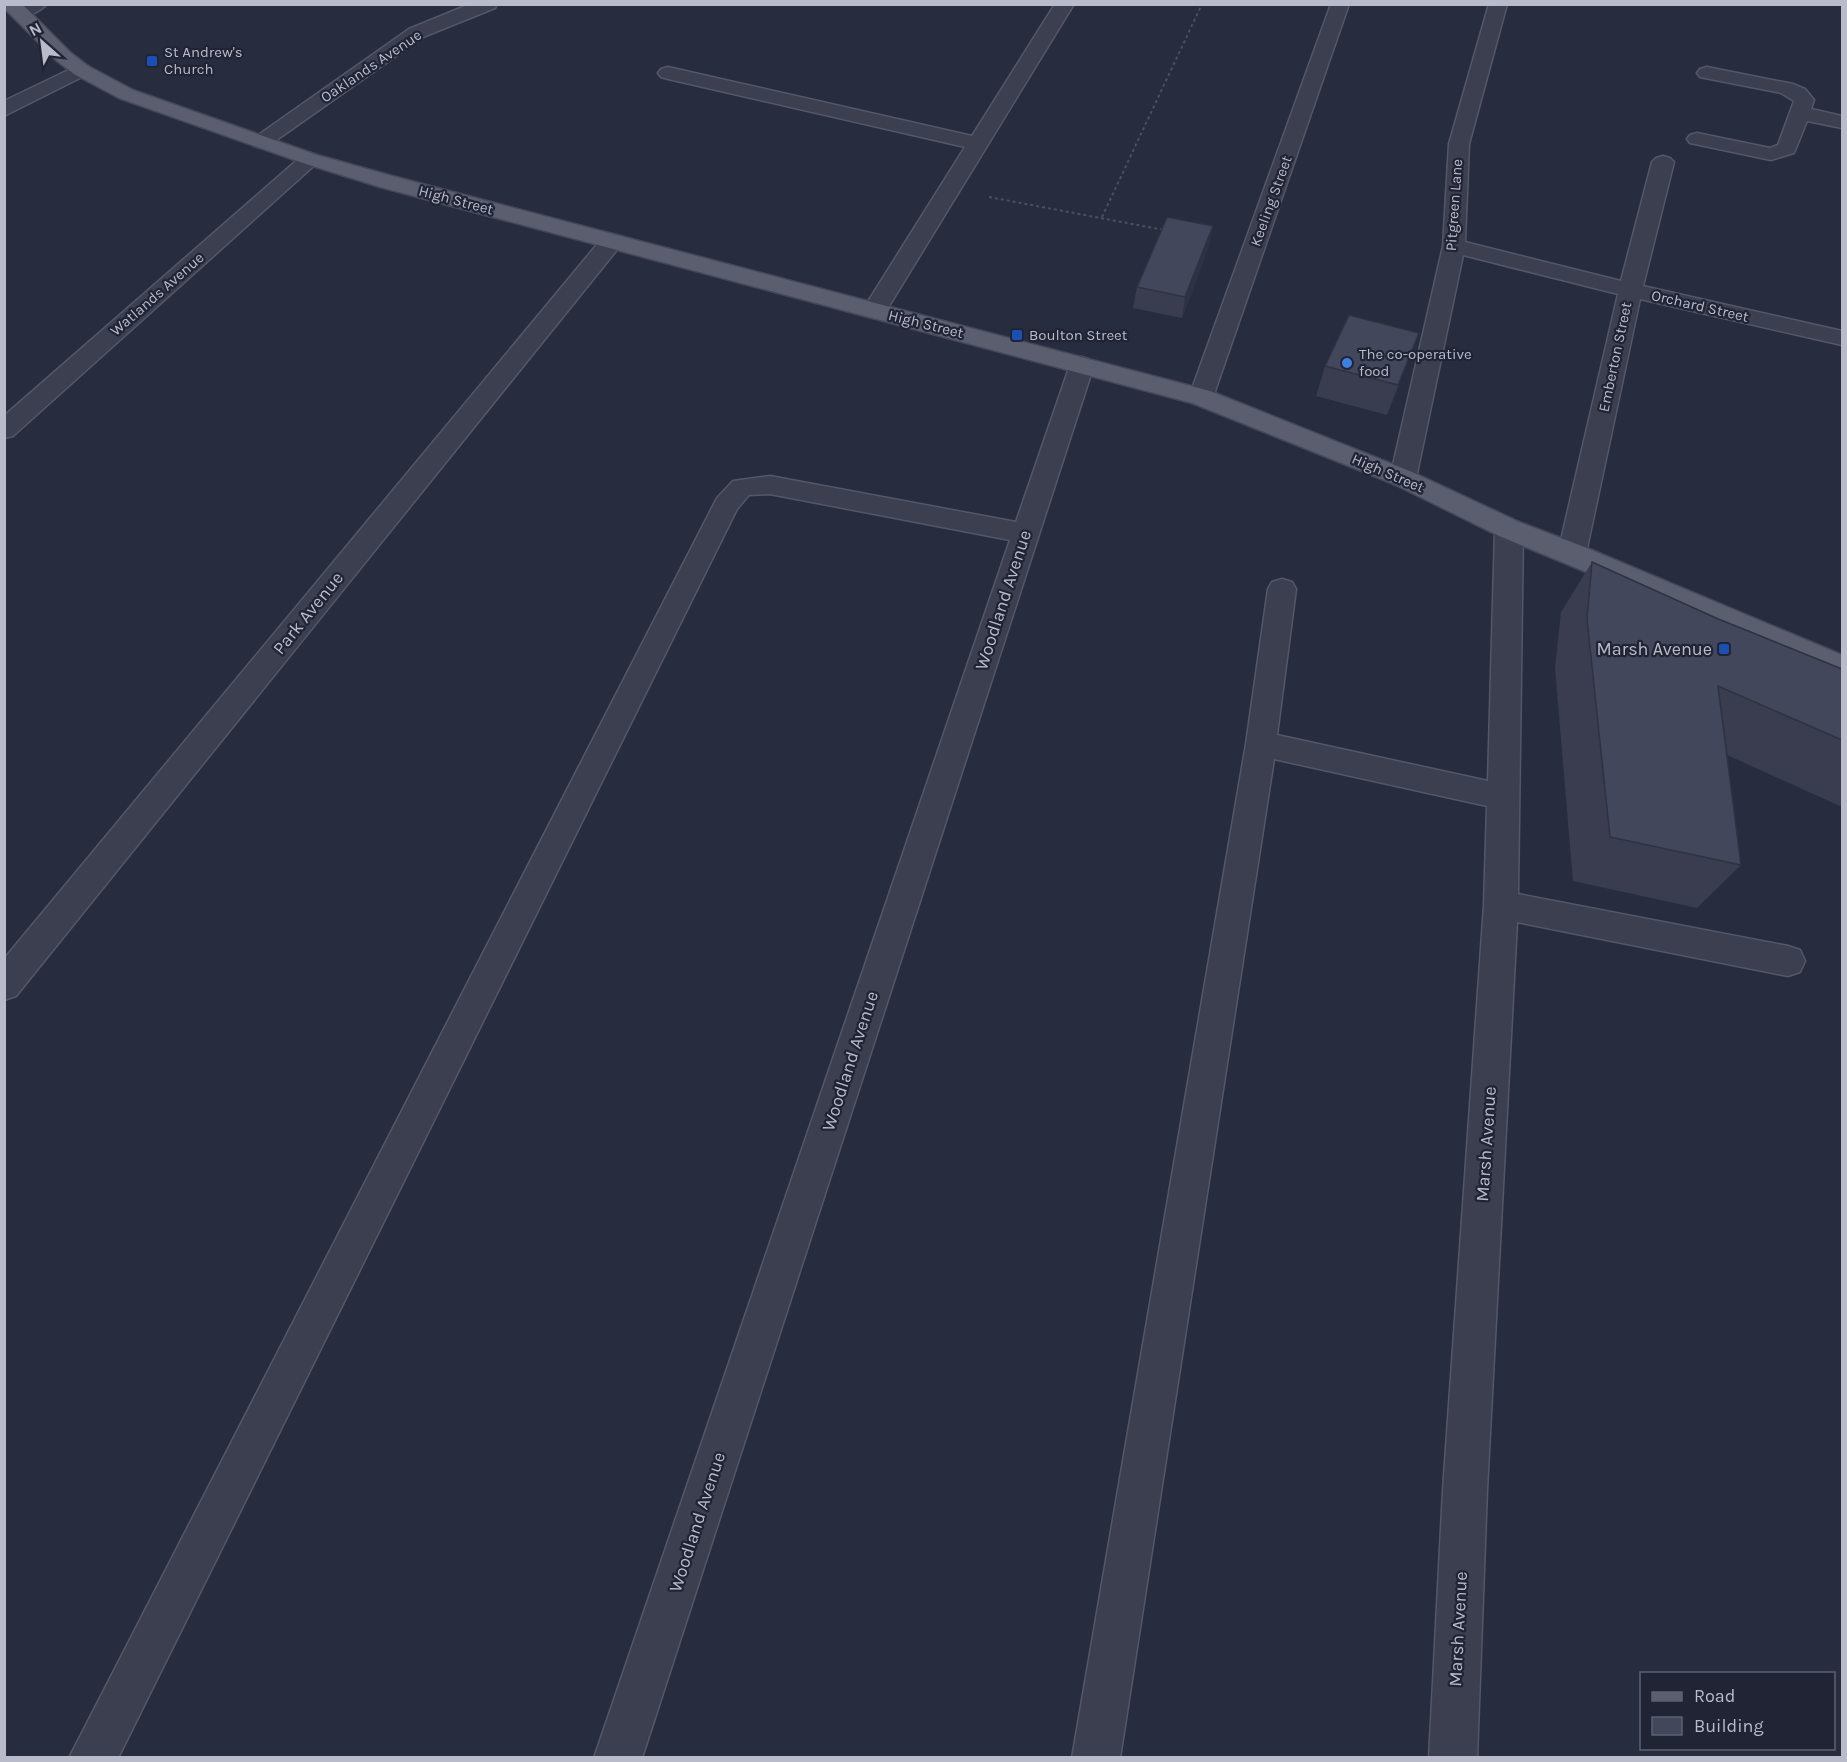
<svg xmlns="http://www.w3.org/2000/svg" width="1847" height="1762" font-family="Karla,sans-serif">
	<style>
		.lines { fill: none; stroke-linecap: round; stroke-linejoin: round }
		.minor-casing { stroke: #545767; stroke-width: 3 }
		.major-casing { stroke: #464859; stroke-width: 3 }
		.path { stroke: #45545a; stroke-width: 2; stroke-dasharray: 3 3; stroke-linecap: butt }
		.minor { fill: #3c3f50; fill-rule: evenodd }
		.major { fill: #5a5e6f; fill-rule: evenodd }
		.wall { fill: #3a3d4f }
		.shaded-wall { fill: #2f3240 }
		.building { fill: #43475c; stroke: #2f3240; stroke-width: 1.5 }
		.transit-dot { fill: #1a4fb4; stroke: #212435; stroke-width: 2 }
		.shop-dot { fill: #3f7fe0; stroke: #212435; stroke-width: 2 }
		.labels { text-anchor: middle; stroke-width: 4.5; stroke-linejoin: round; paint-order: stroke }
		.far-poi-label { font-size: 15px; fill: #b9bbca; stroke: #212435; text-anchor: start }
		.far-street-label { font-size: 15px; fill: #b9bbca; stroke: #212435 }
		.street-label { font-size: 18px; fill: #b9bbca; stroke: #212435 }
		.poi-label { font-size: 18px; fill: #b9bbca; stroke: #212435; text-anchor: end }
	</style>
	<rect width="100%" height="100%" fill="#282c3f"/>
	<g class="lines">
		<defs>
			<path id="minor" d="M 21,4 L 47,4 C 39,13 23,19 12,16 L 10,12 Z
				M 470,4 L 497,4 L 495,8 L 423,37 L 268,146 L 261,148 L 254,146 L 251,142 L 254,138 L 409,29 Z
				M 1055,4 L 1074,4 L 886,311 L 882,316 L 874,318 L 866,316 L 862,311 L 965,147 L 668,79 L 661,77 L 658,73 L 661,69 L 668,67 L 972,136 Z
				M 1331,4 L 1349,4 L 1213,397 L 1210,403 L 1201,405 L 1192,403 L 1189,397 Z
				M 1489,4 L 1507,4 L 1469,144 L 1465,242 L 1621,281 L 1652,162 L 1656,158 L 1663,156 L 1670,158 L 1674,162 L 1643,286 L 1842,331 L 1842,345 L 1640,299 L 1586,553 L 1582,560 L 1572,563 L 1562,560 L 1558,553 L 1618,294 L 1463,255 L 1416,478 L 1412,484 L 1403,487 L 1394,484 L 1390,478 L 1443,246 L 1449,144 Z
				M 81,64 L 88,66 L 91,70 L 88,74 L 4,116 L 4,101 Z
				M 1707,67 L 1793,84 L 1805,89 L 1814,100 L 1811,109 L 1842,116 L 1842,128 L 1807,121 L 1794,153 L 1771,160 L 1690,143 L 1687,139 L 1690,135 L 1697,133 L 1770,148 L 1778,145 L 1794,101 L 1781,93 L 1700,77 L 1697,73 L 1700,69 Z
				M 310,153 L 317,155 L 321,159 L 317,163 L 13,436 L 4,438 L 4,416 L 303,155 Z
				M 612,234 L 620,236 L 623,241 L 620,246 L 16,996 L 4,1000 L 4,959 L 604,236 Z
				M 1082,357 L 1091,360 L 1094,365 L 642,1758 L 594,1758 L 1010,540 L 770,494 L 749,495 L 737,509 L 118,1758 L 69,1758 L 717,498 L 733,481 L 770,476 L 1016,522 L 1070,365 L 1073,360 Z
				M 1509,520 L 1519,522 L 1523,529 L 1518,894 L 1788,946 L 1800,950 L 1805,961 L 1800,972 L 1788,976 L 1517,922 L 1487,1490 L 1477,1758 L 1429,1758 L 1443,1490 L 1484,905 L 1487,806 L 1274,759 L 1120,1758 L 1072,1758 L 1246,744 L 1268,589 L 1272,582 L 1282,579 L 1292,582 L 1296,589 L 1277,735 L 1488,781 L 1495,529 L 1499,522 Z"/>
			<path id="major" d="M 4,4 L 22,4 L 71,53 L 88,66 L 133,90 L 317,155 L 396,177 L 1210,391 L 1412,472 L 1519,522 L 1582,546 L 1842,655 L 1842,678 L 1499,536 L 1394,484 L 1192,403 L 380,187 L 303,163 L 119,98 L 74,74 L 57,61 L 4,8 Z"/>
		</defs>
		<use href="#minor" class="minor-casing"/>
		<use href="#major" class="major-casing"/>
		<path class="path" d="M 989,197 L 1164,230
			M 1102,217 L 1202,4"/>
		<use href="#minor" class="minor"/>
		<use href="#major" class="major"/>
	</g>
	<path class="wall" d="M 1213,226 L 1209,246 L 1182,318 L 1133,308 L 1137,287 Z
		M 1419,333 L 1387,415 L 1316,396 L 1325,366 Z
		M 1592,562 L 1716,618 L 1842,669 L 1842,807 L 1727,755 L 1741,865 L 1697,908 L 1573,881 L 1555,668 L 1561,612 Z"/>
	<path class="shaded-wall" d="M 1213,226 L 1209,246 L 1182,318 L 1185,297 Z"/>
	<path class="building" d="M 1167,217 L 1213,226 L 1185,297 L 1137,287 Z
		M 1349,315 L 1419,333 L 1398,385 L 1325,366 Z
		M 1592,562 L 1716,618 L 1842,669 L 1842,740 L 1718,686 L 1741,865 L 1610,837 L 1587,619 Z"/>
	<g class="transit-dot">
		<rect x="146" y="55" width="12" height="12" rx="3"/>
		<rect x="1011" y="329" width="12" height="12" rx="3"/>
		<rect x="1718" y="643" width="12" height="12" rx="3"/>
	</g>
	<circle class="shop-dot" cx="1347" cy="363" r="6"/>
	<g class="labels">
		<g class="far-poi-label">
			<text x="164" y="57">St Andrew's<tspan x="164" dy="17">Church</tspan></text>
			<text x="1029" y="340">Boulton Street</text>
			<text x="1359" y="359">The co-operative<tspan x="1359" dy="17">food</tspan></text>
		</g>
		<g class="far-street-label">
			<text transform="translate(371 66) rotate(-34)" y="5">Oaklands Avenue</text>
			<text transform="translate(456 200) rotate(15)" y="5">High Street</text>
			<text transform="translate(1271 201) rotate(-70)" y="5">Keeling Street</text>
			<text transform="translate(1454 205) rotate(-86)" y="5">Pitgreen Lane</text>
			<text transform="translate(157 294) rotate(-41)" y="5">Watlands Avenue</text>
			<text transform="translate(1700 306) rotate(13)" y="5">Orchard Street</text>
			<text transform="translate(926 324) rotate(14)" y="5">High Street</text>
			<text transform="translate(1615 357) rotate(-78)" y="5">Emberton Street</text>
			<text transform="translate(1388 473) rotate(23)" y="5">High Street</text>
		</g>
		<g class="street-label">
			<text transform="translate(1003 600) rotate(-72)" y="6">Woodland Avenue</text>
			<text transform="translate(308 613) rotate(-51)" y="6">Park Avenue</text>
			<text transform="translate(850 1061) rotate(-72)" y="6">Woodland Avenue</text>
			<text transform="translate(1486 1144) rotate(-86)" y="6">Marsh Avenue</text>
			<text transform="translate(697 1522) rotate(-72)" y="6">Woodland Avenue</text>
			<text transform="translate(1458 1629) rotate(-87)" y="6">Marsh Avenue</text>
		</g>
		<g class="poi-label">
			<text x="1712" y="655">Marsh Avenue</text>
		</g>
	</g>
	<rect width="1847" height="1762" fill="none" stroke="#b9bbca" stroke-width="12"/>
	<rect x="1640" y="1672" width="195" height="78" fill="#212435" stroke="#5e6071" stroke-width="1.5"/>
	<rect x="1652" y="1692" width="30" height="9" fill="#5a5e6f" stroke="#5e6071" stroke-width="1.5"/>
	<text x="1694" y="1702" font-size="18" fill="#b9bbca">Road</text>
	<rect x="1652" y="1717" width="30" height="18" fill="#43475c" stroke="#5e6071" stroke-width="1.5"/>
	<text x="1694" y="1732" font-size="18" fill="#b9bbca">Building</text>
	<g transform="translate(42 42) rotate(332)" stroke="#212435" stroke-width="4.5" paint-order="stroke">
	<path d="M0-4.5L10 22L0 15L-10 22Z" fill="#b9bbca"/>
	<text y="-9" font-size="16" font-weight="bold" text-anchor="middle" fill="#b9bbca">N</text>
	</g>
</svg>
